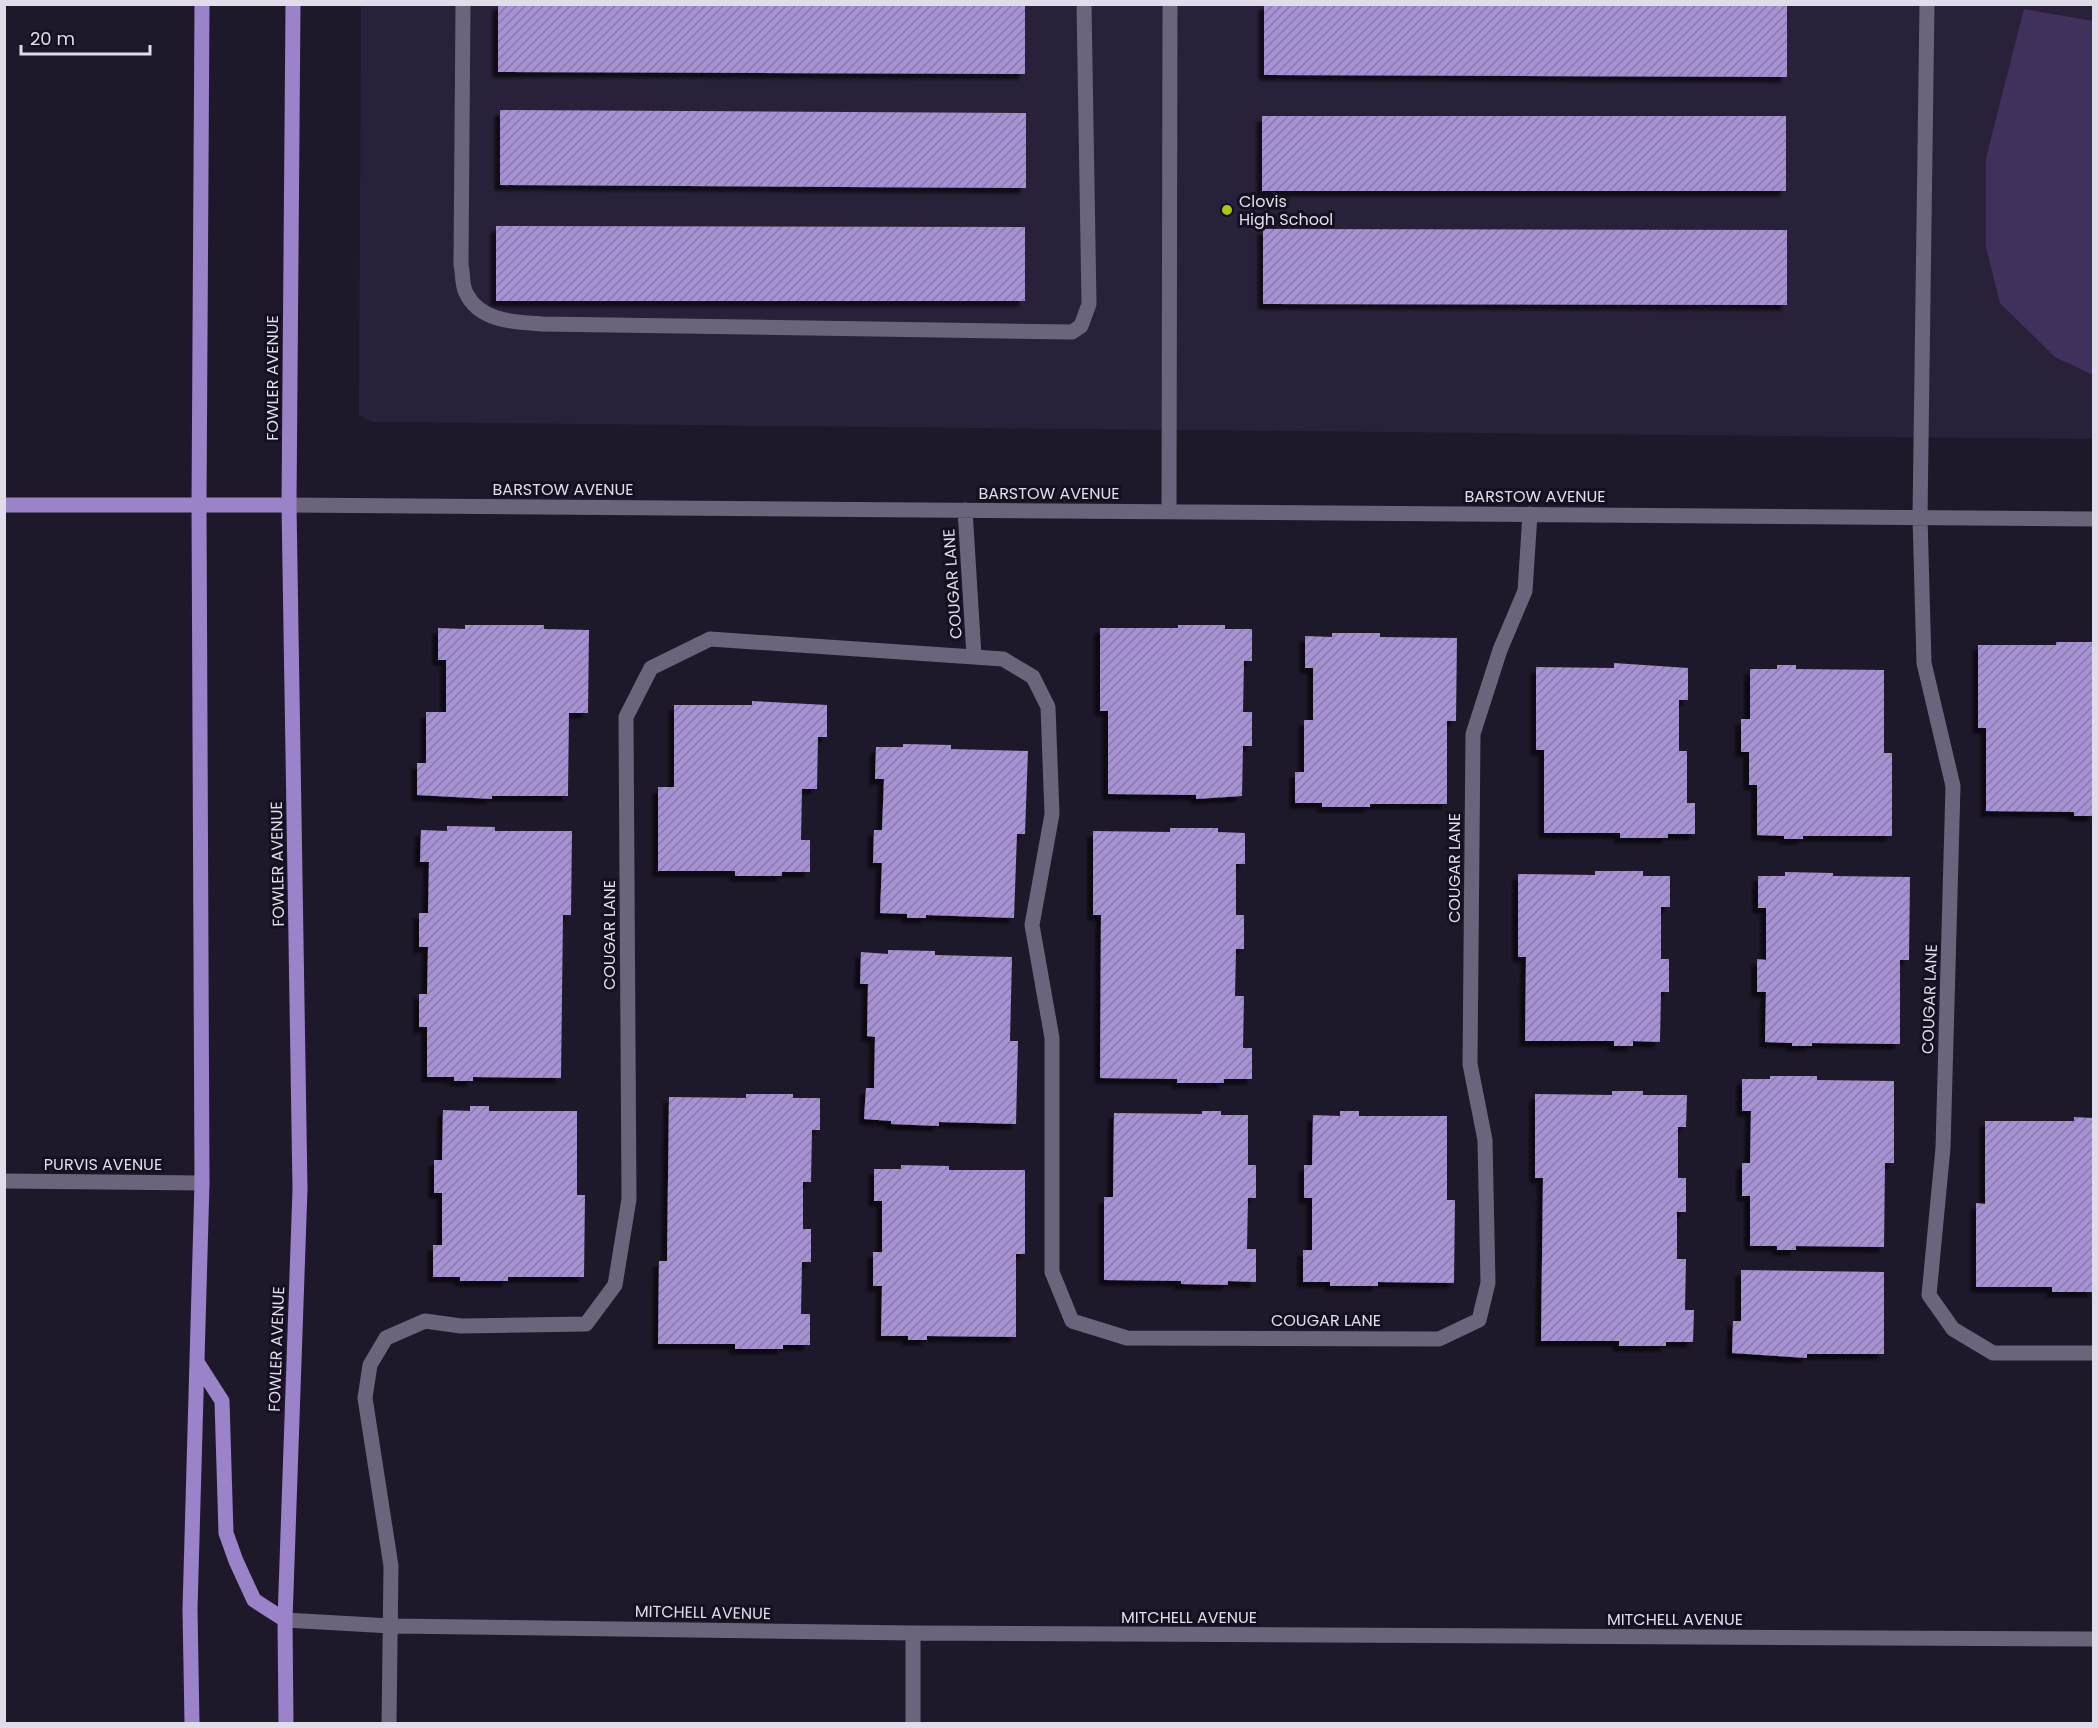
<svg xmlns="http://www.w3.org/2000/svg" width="2098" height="1728" font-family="Poppins,sans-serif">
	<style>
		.built { fill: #292139 }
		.pitch { fill: #40315c }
		.building { fill: url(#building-hatch); filter: url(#shadow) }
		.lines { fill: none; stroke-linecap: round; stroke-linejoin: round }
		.minor { stroke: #6b647b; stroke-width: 15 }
		.major { stroke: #9a83c8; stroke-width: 15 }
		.poi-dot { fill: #acc611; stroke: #150f21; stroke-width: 2 }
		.labels { text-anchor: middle; stroke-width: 6; stroke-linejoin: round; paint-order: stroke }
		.poi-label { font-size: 16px; fill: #e0dce9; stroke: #150f21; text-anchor: start }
		.street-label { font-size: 16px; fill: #e0dce9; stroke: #150f21 }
	</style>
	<defs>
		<pattern id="building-hatch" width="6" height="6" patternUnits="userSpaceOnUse" patternTransform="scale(1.5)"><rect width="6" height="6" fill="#a691d2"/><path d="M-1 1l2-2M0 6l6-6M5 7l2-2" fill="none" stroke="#8879a8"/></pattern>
		<filter id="shadow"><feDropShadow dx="-5.5" dy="5.5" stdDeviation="1.5" flood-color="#0009"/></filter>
	</defs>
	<rect width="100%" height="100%" fill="#1e182b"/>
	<path class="built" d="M 361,5 L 2093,5 L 2093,439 L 372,422 L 359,415 Z"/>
	<path class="pitch" d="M 2024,9 L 2093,21 L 2093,375 L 2055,357 L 2000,303 L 1986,247 L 1986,158 Z"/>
	<path class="building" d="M 498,4 L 1025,4 L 1025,74 L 498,72 Z
		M 1264,4 L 1787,4 L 1787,77 L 1264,75 Z
		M 500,110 L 1026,113 L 1026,188 L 500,185 Z
		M 1262,116 L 1786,116 L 1786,191 L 1262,191 Z
		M 496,226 L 1025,227 L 1025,301 L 496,301 Z
		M 1263,229 L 1787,230 L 1787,305 L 1263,304 Z
		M 465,625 L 544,625 L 544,629 L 589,630 L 588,713 L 569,713 L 568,796 L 492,796 L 492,799 L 417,795 L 417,763 L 426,763 L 426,712 L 446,712 L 446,660 L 438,660 L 438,628 L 465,629 Z
		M 1178,625 L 1225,625 L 1225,629 L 1252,629 L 1252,661 L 1244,661 L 1243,712 L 1252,712 L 1252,746 L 1243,746 L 1242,796 L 1196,799 L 1196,795 L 1108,794 L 1108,711 L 1100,711 L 1100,628 L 1178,628 Z
		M 1332,633 L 1380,633 L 1380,637 L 1457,638 L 1456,721 L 1447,721 L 1447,804 L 1370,804 L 1370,807 L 1322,807 L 1322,803 L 1295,803 L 1295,772 L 1304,772 L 1304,720 L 1313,720 L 1313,668 L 1305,668 L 1305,636 L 1332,637 Z
		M 2056,642 L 2094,642 L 2094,816 L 2074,816 L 2074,812 L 1986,811 L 1986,728 L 1978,728 L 1978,645 L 2056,645 Z
		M 1614,663 L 1688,668 L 1688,700 L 1679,700 L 1679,751 L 1687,751 L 1687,803 L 1695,803 L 1695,834 L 1668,834 L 1668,838 L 1620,838 L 1620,833 L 1544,833 L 1544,750 L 1536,750 L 1536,667 L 1614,668 Z
		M 1777,665 L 1796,665 L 1796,669 L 1884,670 L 1884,753 L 1892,753 L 1892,836 L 1803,836 L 1803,839 L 1784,839 L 1784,836 L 1757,835 L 1757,785 L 1749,785 L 1749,752 L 1741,752 L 1741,719 L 1750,719 L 1750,669 L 1777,669 Z
		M 752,701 L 827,705 L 827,737 L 818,737 L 817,789 L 802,789 L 801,840 L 810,840 L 810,872 L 782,872 L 782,876 L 735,876 L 735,871 L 658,871 L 658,787 L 674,787 L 674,705 L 752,705 Z
		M 903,744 L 951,745 L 951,749 L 1028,751 L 1025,834 L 1017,834 L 1014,918 L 926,915 L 926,918 L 907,918 L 907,914 L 880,913 L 882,863 L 873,863 L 874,830 L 882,830 L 884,779 L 875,779 L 876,747 L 903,747 Z
		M 447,826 L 495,827 L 495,831 L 572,831 L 571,915 L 563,915 L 561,1078 L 473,1077 L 473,1081 L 454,1081 L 454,1077 L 427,1077 L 427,1027 L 419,1027 L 419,994 L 427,994 L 428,947 L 419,947 L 419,913 L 428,913 L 429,862 L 420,862 L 421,830 L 447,831 Z
		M 1170,828 L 1218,828 L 1218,832 L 1245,833 L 1245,864 L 1236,864 L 1236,915 L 1244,915 L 1244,949 L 1236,949 L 1235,996 L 1244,996 L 1243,1048 L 1252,1048 L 1252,1079 L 1224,1079 L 1224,1083 L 1177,1083 L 1177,1079 L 1100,1078 L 1101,915 L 1093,915 L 1093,831 L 1170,832 Z
		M 1595,871 L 1643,871 L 1643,876 L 1670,876 L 1670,907 L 1661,907 L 1661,959 L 1669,959 L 1669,992 L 1661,992 L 1660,1042 L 1633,1041 L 1633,1046 L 1614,1046 L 1614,1041 L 1525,1041 L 1526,957 L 1518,957 L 1518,874 L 1595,875 Z
		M 1785,872 L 1833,873 L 1833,876 L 1910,877 L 1909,960 L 1900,960 L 1900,1044 L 1812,1043 L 1812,1046 L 1792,1046 L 1792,1043 L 1765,1042 L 1766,992 L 1757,992 L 1757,959 L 1766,960 L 1766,908 L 1758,908 L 1758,876 L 1785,876 Z
		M 888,950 L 935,951 L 935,955 L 1012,957 L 1010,1041 L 1018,1041 L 1016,1124 L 939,1122 L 939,1126 L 891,1124 L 891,1121 L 864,1119 L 866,1088 L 874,1088 L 875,1037 L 867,1036 L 868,984 L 860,984 L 861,952 L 888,954 Z
		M 1770,1076 L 1817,1076 L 1817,1080 L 1894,1081 L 1894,1163 L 1885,1163 L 1884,1247 L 1796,1246 L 1796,1250 L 1777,1250 L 1777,1246 L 1750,1246 L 1750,1196 L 1742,1196 L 1742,1163 L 1750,1163 L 1751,1111 L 1742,1111 L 1742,1079 L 1770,1079 Z
		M 1612,1091 L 1643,1091 L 1643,1095 L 1687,1095 L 1686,1127 L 1678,1127 L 1678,1178 L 1686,1178 L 1686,1212 L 1677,1212 L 1677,1259 L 1686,1259 L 1685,1310 L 1694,1310 L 1693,1342 L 1666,1342 L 1666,1346 L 1619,1346 L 1619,1341 L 1541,1341 L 1543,1178 L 1535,1178 L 1535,1094 L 1612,1095 Z
		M 746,1094 L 793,1094 L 793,1098 L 820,1098 L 820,1130 L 812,1130 L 811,1182 L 803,1182 L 803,1229 L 811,1229 L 811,1262 L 802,1262 L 801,1314 L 810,1314 L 810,1345 L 783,1345 L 783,1349 L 735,1349 L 735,1344 L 658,1344 L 659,1261 L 667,1261 L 669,1097 L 746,1098 Z
		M 470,1106 L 489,1106 L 489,1111 L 577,1111 L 577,1195 L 585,1195 L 584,1277 L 508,1277 L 508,1281 L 460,1281 L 460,1277 L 433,1277 L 433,1245 L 442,1245 L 442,1193 L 434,1193 L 434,1160 L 442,1160 L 443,1110 L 470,1111 Z
		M 1202,1111 L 1221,1111 L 1221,1115 L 1248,1115 L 1248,1165 L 1256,1165 L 1256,1198 L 1248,1198 L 1247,1249 L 1256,1249 L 1256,1282 L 1228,1281 L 1228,1285 L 1181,1284 L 1181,1281 L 1104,1280 L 1104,1197 L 1113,1197 L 1114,1113 L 1202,1114 Z
		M 1340,1111 L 1359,1111 L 1359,1116 L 1447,1116 L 1447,1200 L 1455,1200 L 1454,1283 L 1378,1282 L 1378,1286 L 1330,1286 L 1330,1282 L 1303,1282 L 1303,1250 L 1312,1250 L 1312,1198 L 1304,1198 L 1304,1165 L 1312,1165 L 1313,1115 L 1340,1116 Z
		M 2074,1117 L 2093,1118 L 2094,1121 L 2094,1292 L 2052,1292 L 2052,1287 L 1976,1287 L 1976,1203 L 1985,1204 L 1985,1121 L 2074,1121 Z
		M 901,1165 L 949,1166 L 949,1170 L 1025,1170 L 1025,1254 L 1016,1254 L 1016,1337 L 927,1336 L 927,1340 L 908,1340 L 908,1336 L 881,1336 L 882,1286 L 873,1286 L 873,1252 L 882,1252 L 882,1201 L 874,1201 L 874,1169 L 901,1169 Z
		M 1741,1270 L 1884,1272 L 1884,1354 L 1807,1354 L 1807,1358 L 1732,1353 L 1733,1321 L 1741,1321 Z"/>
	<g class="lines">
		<path class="minor" d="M 463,4 L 461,265 C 463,273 462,286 466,293 C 480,322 515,322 542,324 L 1072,332 L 1081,326 L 1089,304 L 1084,4
			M 1927,4 L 1920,517 L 1924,663 L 1953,786 L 1943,1148 L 1929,1295 L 1953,1329 L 1993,1353 L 2094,1353
			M 289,505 L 2094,519
			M 965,510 L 974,656
			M 1169,512 L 1170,4
			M 4,1181 L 202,1183
			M 285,1620 L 391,1626 L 913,1633 L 2094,1639
			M 913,1633 L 913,1724
			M 389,1724 L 391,1566 L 365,1398 L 370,1365 L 386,1338 L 425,1321 L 461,1326 L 586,1324 L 615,1285 L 629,1199 L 626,717 L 651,668 L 710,639 L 1003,659 L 1033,677 L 1048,707 L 1052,814 L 1032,925 L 1052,1038 L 1052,1272 L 1072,1321 L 1127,1338 L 1439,1339 L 1479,1320 L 1488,1283 L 1485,1140 L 1470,1064 L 1473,734 L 1500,650 L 1525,591 L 1530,514"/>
		<path class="major" d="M 4,505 L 289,505
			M 197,1362 L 222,1401 L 226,1533 L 236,1561 L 254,1600 L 285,1620
			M 192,1724 L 190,1609 L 202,1183 L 199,505 L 202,4
			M 286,1724 L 285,1620 L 300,1189 L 289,505 L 293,4"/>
	</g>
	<circle class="poi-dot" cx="1227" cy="210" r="6"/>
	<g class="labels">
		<g class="poi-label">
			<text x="1239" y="207">Clovis<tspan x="1239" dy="18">High School</tspan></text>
		</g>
		<g class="street-label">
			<text transform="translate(272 378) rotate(-90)" y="6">FOWLER AVENUE</text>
			<text x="563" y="495">BARSTOW AVENUE</text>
			<text x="1049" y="499">BARSTOW AVENUE</text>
			<text x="1535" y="502">BARSTOW AVENUE</text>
			<text transform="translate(952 584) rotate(-94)" y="6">COUGAR LANE</text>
			<text transform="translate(277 864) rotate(-91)" y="6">FOWLER AVENUE</text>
			<text transform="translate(1454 868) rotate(-90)" y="6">COUGAR LANE</text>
			<text transform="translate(609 935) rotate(-90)" y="6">COUGAR LANE</text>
			<text transform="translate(1929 999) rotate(-88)" y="6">COUGAR LANE</text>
			<text x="103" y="1170">PURVIS AVENUE</text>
			<text x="1326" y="1326">COUGAR LANE</text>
			<text transform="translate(276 1349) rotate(-88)" y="6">FOWLER AVENUE</text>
			<text transform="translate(703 1612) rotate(1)" y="6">MITCHELL AVENUE</text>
			<text x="1189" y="1623">MITCHELL AVENUE</text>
			<text x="1675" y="1625">MITCHELL AVENUE</text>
		</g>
	</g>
	<rect width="2098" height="1728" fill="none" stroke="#e0dce9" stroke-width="12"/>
	<path d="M21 45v9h129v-9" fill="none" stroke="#e0dce9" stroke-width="3"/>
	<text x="30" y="45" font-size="18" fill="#e0dce9" stroke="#150f21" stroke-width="4.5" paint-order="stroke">20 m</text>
</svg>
